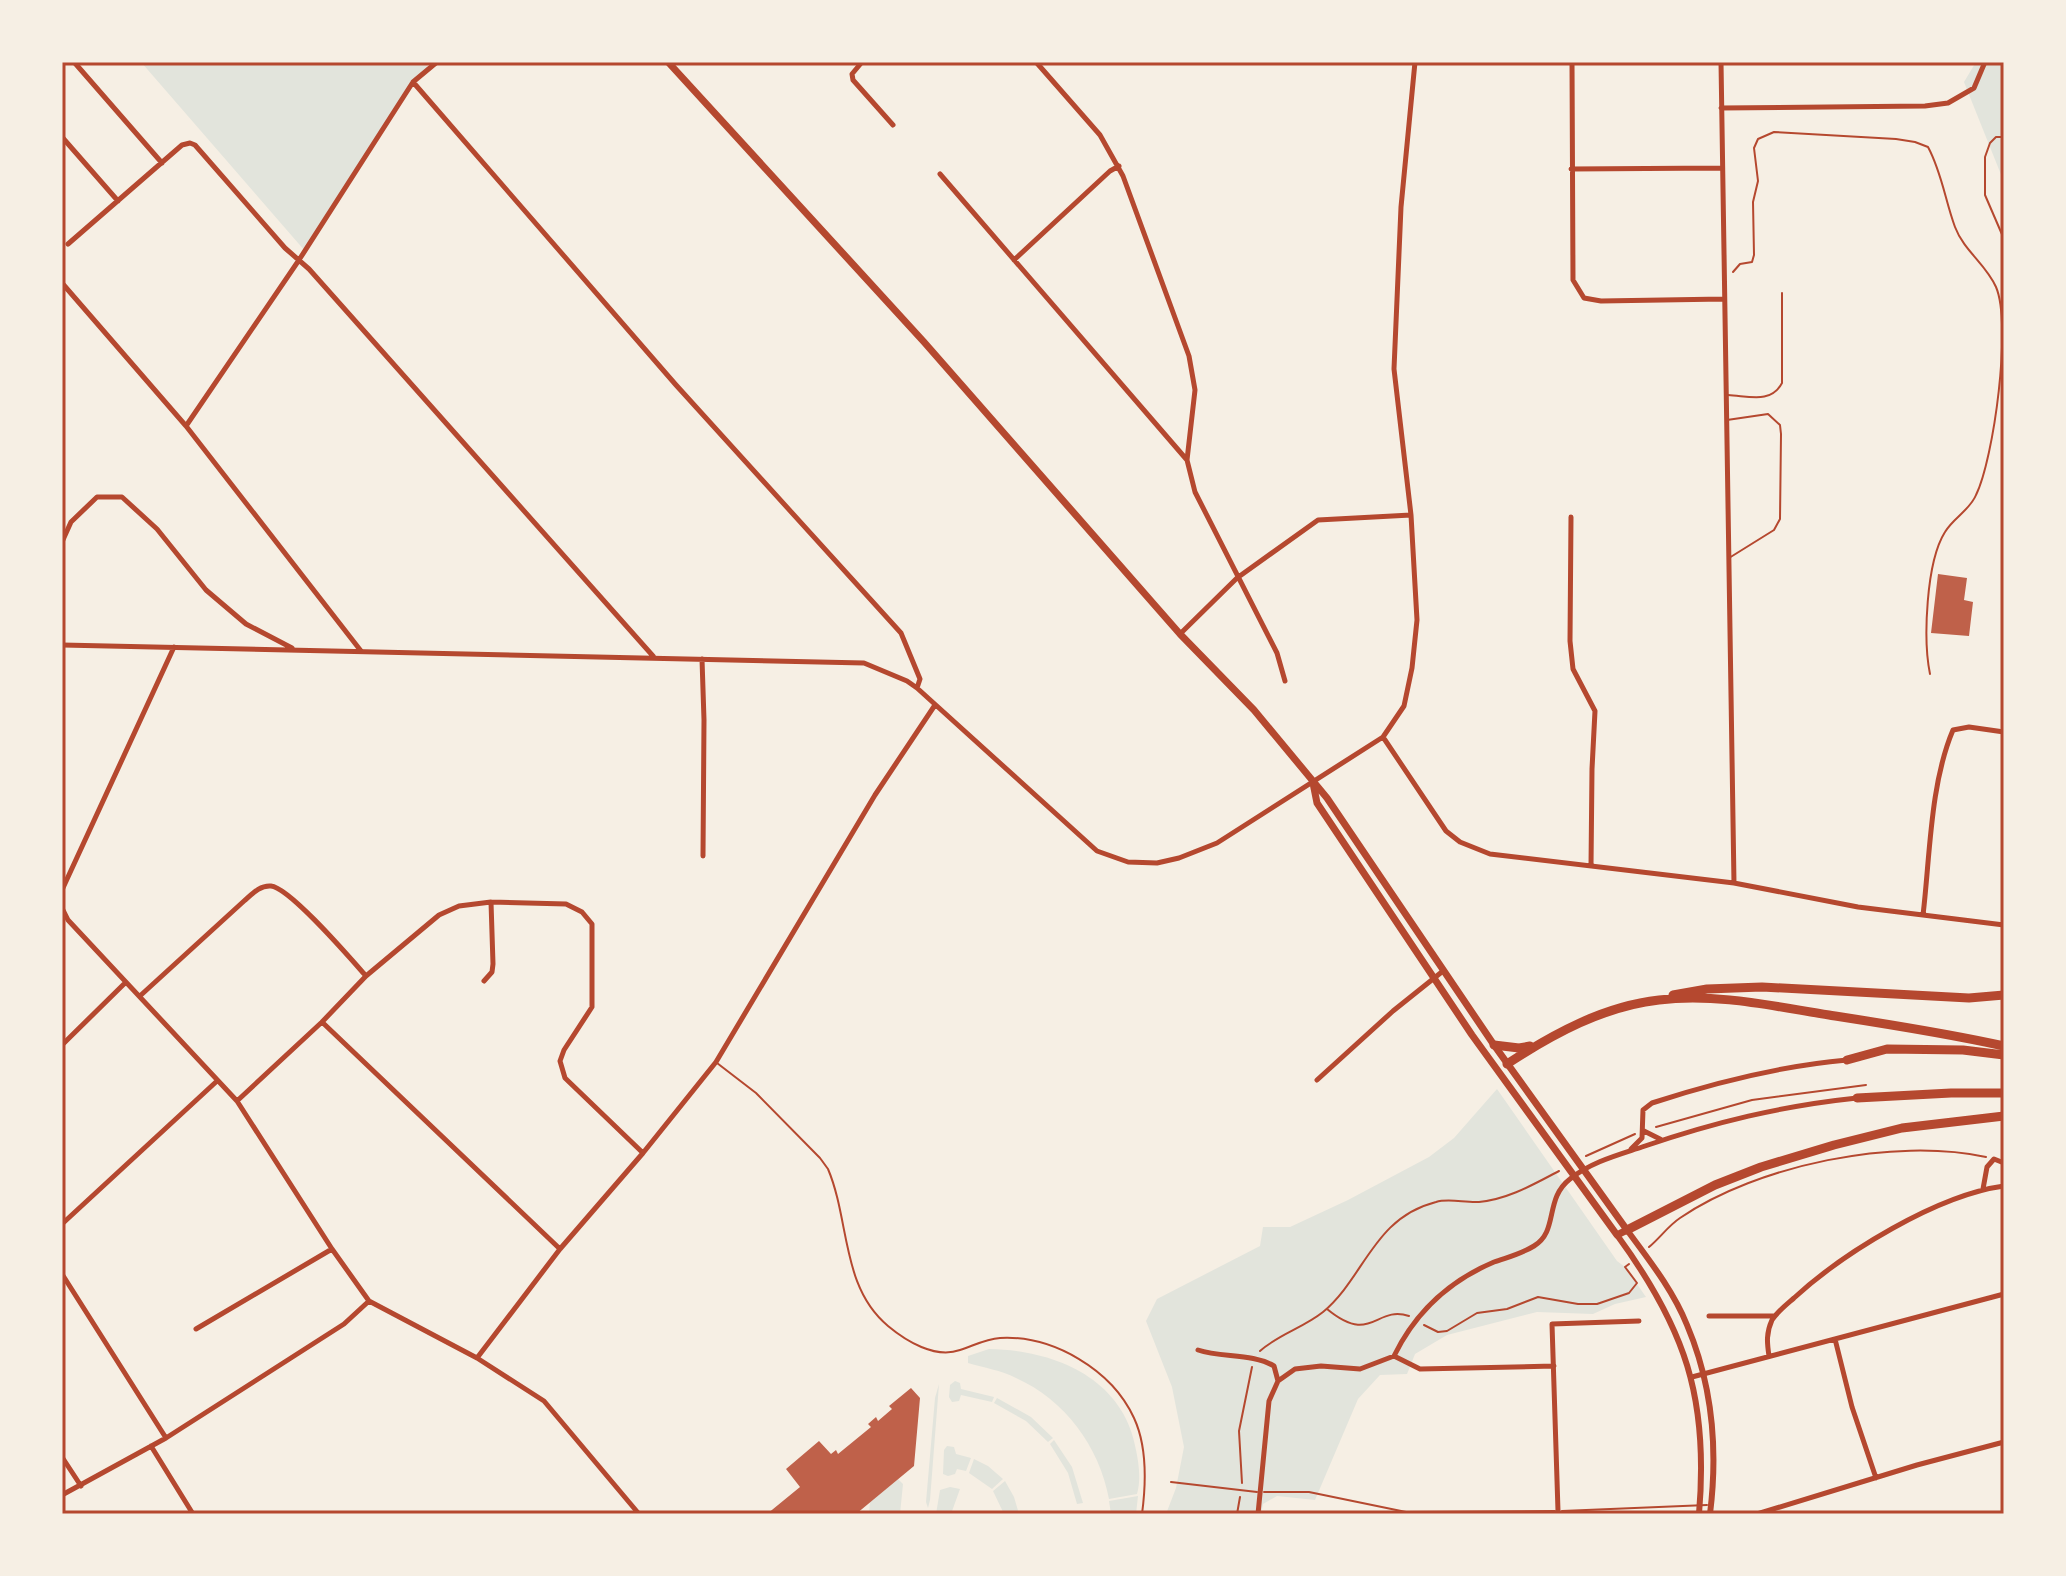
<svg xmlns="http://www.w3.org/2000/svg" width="2066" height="1576" font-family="'Golos Text',sans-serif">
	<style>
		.green { fill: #e2e4dc }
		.building { fill: #bf614a }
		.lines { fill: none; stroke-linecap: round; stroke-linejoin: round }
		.path { stroke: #b5482f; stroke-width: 2 }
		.service { stroke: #b5482f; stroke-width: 2 }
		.minor { stroke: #b5482f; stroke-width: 5 }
		.tertiary { stroke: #b5482f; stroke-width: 6 }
		.secondary { stroke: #b5482f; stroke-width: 7 }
		.motorway { stroke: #b5482f; stroke-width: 9 }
		.neatline { fill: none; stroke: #b5482f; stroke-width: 3 }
	</style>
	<rect width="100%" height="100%" fill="#f6efe4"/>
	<path class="green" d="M 141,62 L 424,62 L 429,68 L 413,82 L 305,251 Z
		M 1976,62 L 2004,62 L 2004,182 L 1964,82 Z
		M 1497,1089 L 1617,1261 L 1625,1267 L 1646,1297 L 1615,1304 L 1593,1314 L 1537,1312 L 1447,1335 L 1415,1354 L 1407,1374 L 1380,1375 L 1358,1399 L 1315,1500 L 1277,1496 L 1263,1504 L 1261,1514 L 1166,1514 L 1176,1488 L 1184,1447 L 1172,1387 L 1146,1321 L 1157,1299 L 1260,1246 L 1263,1227 L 1290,1227 L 1348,1200 L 1429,1157 L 1454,1138 Z
		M 989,1349 C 1054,1350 1124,1378 1136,1450 C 1139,1464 1141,1480 1137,1494 L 1109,1499 C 1099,1446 1065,1400 1016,1378 C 1001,1370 984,1368 968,1363 L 968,1356 Z
		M 955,1381 L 960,1383 L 961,1389 L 994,1397 L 992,1402 L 961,1395 L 959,1401 L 952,1402 L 949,1397 L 950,1385 Z
		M 939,1384 L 930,1500 L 928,1508 L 926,1502 L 935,1398 Z
		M 997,1398 L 1031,1417 L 1053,1438 L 1048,1442 L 1026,1421 L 994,1403 Z
		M 1054,1440 L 1072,1467 L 1083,1503 L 1077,1504 L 1068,1473 L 1050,1444 Z
		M 947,1446 L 954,1447 L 956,1454 L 971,1458 L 966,1471 L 957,1469 L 955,1474 L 948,1476 L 943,1474 L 944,1450 Z
		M 974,1459 L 988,1466 L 1003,1479 L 992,1489 L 969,1473 Z
		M 898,1479 L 903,1484 L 900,1514 L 869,1514 L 870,1502 Z
		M 1005,1481 L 1014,1497 L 1019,1514 L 1004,1514 L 993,1491 Z
		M 950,1487 L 960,1489 L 951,1514 L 936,1514 L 940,1490 Z
		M 1138,1496 L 1136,1514 L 1111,1514 L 1109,1501 Z"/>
	<path class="building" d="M 1938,574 L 1967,578 L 1964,600 L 1973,602 L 1969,636 L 1931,633 Z
		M 911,1388 L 920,1398 L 914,1466 L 856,1514 L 767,1514 L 800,1487 L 786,1469 L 819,1441 L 831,1454 L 836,1450 L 838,1454 L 871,1427 L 868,1424 L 876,1417 L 878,1421 L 892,1409 L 889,1406 Z"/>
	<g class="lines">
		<path class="path" d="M 2004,137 L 1996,137 L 1990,143 L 1985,157 L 1985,195 L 2004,239
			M 1733,272 L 1740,264 L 1752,262 L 1754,255 L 1753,202 L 1758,181 L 1754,148 L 1758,139 L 1774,132 L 1896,139 L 1915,142 L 1928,147 C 1942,173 1945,200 1955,227 C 1964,251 1986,264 1996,287 C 2012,324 1994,458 1976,495 C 1970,510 1953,518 1945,532 C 1926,562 1923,640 1930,674
			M 1656,1127 L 1752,1100 L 1866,1085
			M 1586,1156 L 1635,1134
			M 1649,1247 C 1660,1238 1668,1226 1680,1218 C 1758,1165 1894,1137 1986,1157
			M 1327,1309 C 1372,1346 1375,1305 1409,1316
			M 1424,1325 L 1438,1332 L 1447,1331 L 1477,1313 L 1507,1309 L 1538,1297 L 1578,1304 L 1597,1304 L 1629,1293 L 1637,1283 L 1625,1267 L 1629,1264
			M 1260,1351 C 1279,1334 1303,1328 1323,1312 C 1365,1277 1373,1218 1436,1202 C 1449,1198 1465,1203 1479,1202 C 1509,1199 1534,1184 1559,1171
			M 1242,1483 L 1239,1431 L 1252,1367
			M 1237,1514 L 1240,1497"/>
		<path class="service" d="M 1728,395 C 1749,396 1771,404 1782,383 L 1782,293
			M 1727,420 L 1768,414 L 1780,425 L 1781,434 L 1780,519 L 1774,530 L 1729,558
			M 717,1063 L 756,1093 L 820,1158 L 828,1169 C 850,1221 841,1287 888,1326 C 906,1341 935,1359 960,1350 C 973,1346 985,1339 1000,1338 C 1053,1335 1112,1370 1134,1418 C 1147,1446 1146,1484 1142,1514
			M 1171,1482 L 1257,1492
			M 1264,1492 L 1309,1492 L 1406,1512 L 1555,1511
			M 1562,1511 L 1707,1505"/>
		<path class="minor" d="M 74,62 L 162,163
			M 862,62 L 852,74 L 853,80 L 893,125
			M 1036,62 L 1100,135 L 1123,176 L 1189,356 L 1195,390 L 1187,460 L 1195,492 L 1277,653 L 1285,681
			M 1572,62 L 1573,280 L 1584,298 L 1601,301 L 1724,299
			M 1721,62 L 1734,883
			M 62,64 L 64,62
			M 413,82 L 676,385 L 901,633 L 920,679 L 917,688
			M 1721,108 L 1925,106 L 1948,103 L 1974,88 L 1985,62
			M 62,137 L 118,201
			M 1571,169 L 1722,168
			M 940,174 L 1187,460
			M 68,244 L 182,145 L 190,143 L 195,145 L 285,248 L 309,269 L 653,656
			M 1014,260 L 1110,171 L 1119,166
			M 62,283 L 186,426 L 361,651
			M 186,426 L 299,260 L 413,82 L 437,62
			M 1571,517 L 1570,641 L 1573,669 L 1595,711 L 1592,769 L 1591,866
			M 62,542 L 71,522 L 97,497 L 122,497 L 157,529 L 206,590 L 246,624 L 292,648
			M 1180,634 L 1237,578 L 1318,520 L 1411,515
			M 62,645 L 864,663 L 907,681 L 917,688 L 1097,851 L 1128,862 L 1157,863 L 1179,858 L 1217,843 L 1383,737 L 1404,706 L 1412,668 L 1417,620 L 1411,515 L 1394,369 L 1401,207 L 1415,62
			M 702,659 L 704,720 L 703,856
			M 1383,737 L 1446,831 L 1460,842 L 1490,854 L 1734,883 L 1858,907 L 2004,925
			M 62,890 L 174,647
			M 62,908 L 68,920 L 237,1101 L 332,1249 L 369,1301 L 477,1358 L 544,1401 L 639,1514
			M 1923,915 C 1930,857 1930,784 1953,730 L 1969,727 L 2004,732
			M 484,981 L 492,972 L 493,964 L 491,902
			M 141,995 L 244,901 C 252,894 260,885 271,886 C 290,888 350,958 366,976
			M 322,1022 L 560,1249
			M 62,1045 L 125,983
			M 1317,1080 L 1393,1011 L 1443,971
			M 237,1101 L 322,1022 L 366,976 L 439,915 L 459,906 L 491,902 L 566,904 L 582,912 L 592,924 L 592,1007 L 564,1050 L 560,1061 L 565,1078 L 643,1153
			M 1644,1131 L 1660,1139
			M 1631,1149 L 1642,1138 L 1643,1110 L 1652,1103 C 1716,1082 1780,1066 1847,1060
			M 1983,1189 L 1987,1167 L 1994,1159 L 2004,1163
			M 62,1224 L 217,1081
			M 62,1274 L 166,1438
			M 1709,1316 L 1774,1316
			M 196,1329 L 332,1249
			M 1835,1339 L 1852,1407 L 1876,1478
			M 1198,1350 C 1222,1358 1252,1353 1274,1366 L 1278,1381
			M 1394,1356 L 1420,1369 L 1554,1366
			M 1769,1356 C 1767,1343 1766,1333 1772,1320 C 1777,1312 1786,1305 1794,1298 C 1843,1253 1937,1195 2004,1186
			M 477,1358 L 560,1249 L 643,1153 L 716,1062 L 875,795 L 935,705
			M 1692,1377 L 2004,1294
			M 151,1446 L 193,1514
			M 62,1457 L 81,1486
			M 62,1495 L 166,1438 L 344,1324 L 369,1301
			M 1558,1511 L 1552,1324 L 1639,1321
			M 1258,1514 L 1269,1401 L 1278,1381 L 1295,1369 L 1321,1366 L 1360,1369 L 1394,1356 C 1416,1311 1449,1281 1494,1262 C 1508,1257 1521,1254 1534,1246 C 1559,1231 1544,1199 1570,1179 C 1591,1162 1618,1155 1642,1147 C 1715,1122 1781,1106 1857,1098
			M 1757,1514 L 1917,1465 L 2004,1442"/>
		<path class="tertiary" d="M 1627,1230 C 1649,1260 1673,1290 1687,1325 C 1712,1384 1718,1450 1710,1514
			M 1617,1235 C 1685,1328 1709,1398 1699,1514"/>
		<path class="secondary" d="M 668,62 L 924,342 L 1180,634 L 1254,710 L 1327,798 L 1494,1045 L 1627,1230 L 1617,1235 L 1472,1035 L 1317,803 L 1313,783"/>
		<path class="motorway" d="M 1673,995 L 1707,989 L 1762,987 L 1969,998 L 2004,995
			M 1494,1045 L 1519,1048 L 1530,1046
			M 1847,1060 L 1887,1049 L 1963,1050 L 2004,1055
			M 1507,1064 C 1553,1034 1604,1006 1659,1000 C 1716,993 1772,1006 1829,1015 C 1887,1024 1946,1033 2004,1046
			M 1857,1098 L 1951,1093 L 2004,1093
			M 1627,1230 L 1715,1185 L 1761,1167 L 1834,1145 L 1902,1128 L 2004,1116"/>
	</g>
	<rect width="2066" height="1576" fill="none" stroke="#f6efe4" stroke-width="128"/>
	<rect x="64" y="64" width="1938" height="1448" class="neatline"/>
</svg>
